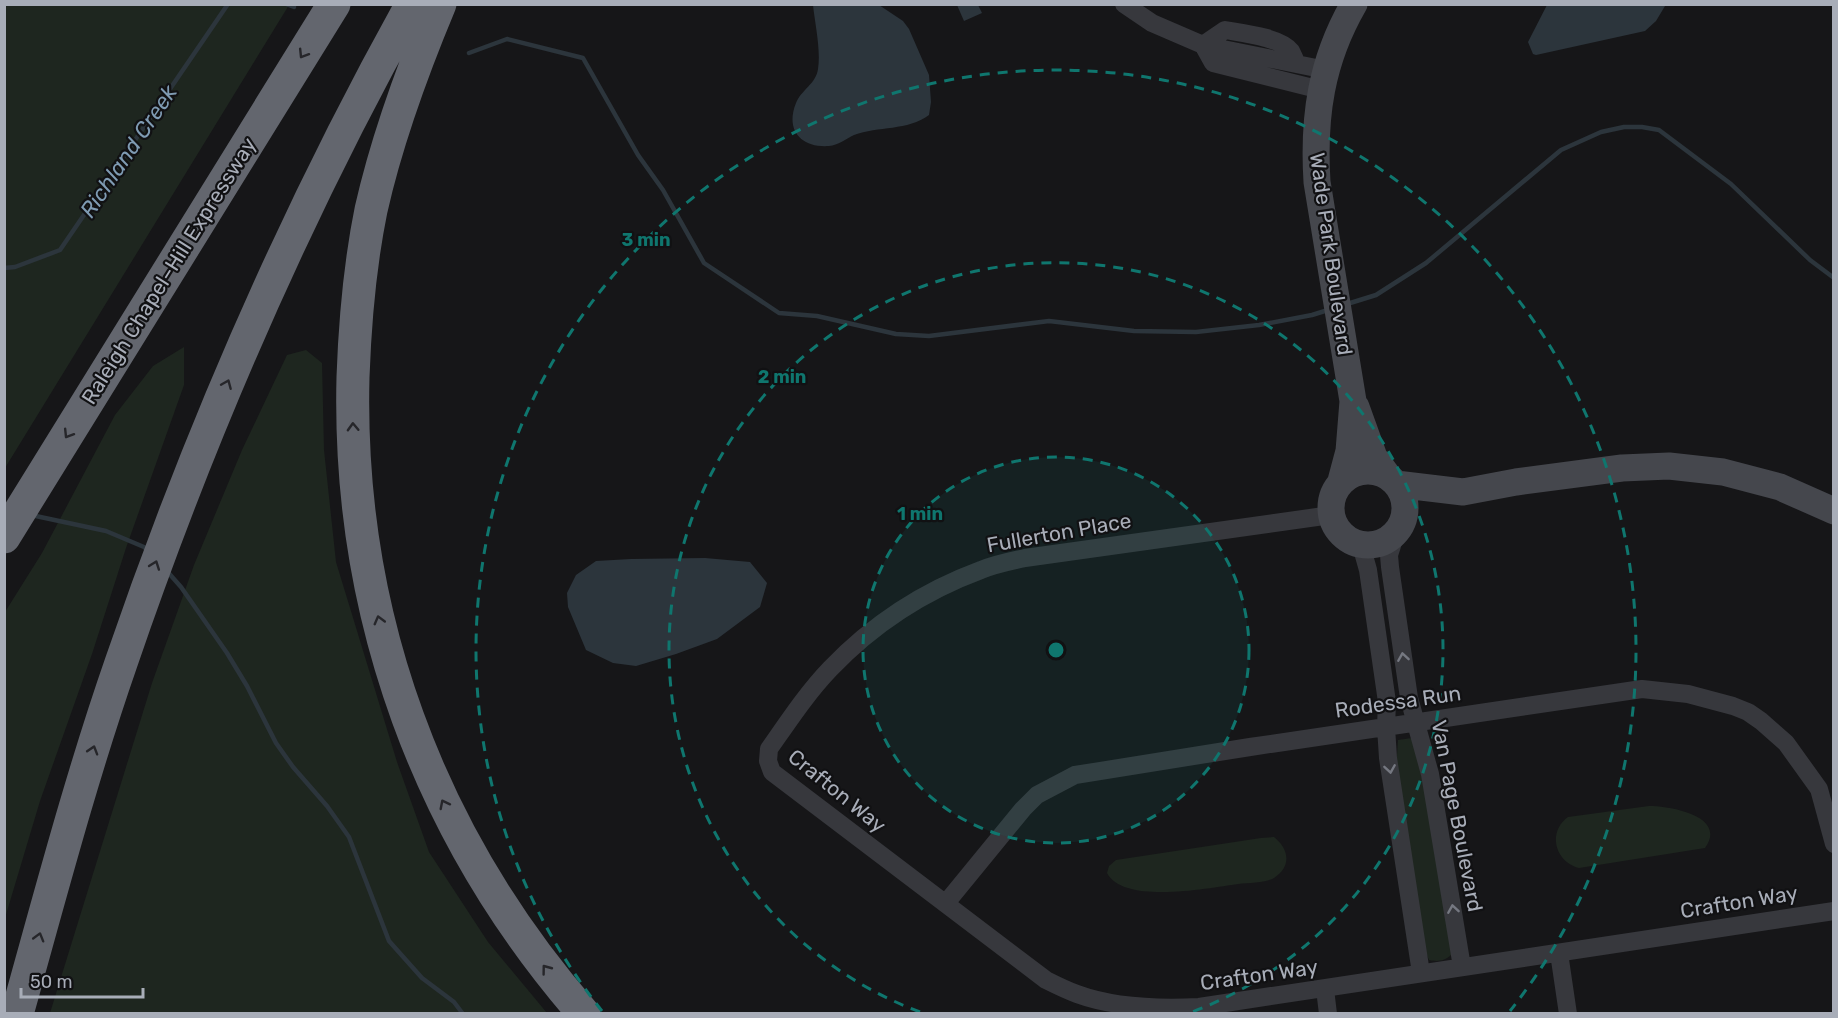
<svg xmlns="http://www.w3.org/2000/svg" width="1838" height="1018" font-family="Rubik,sans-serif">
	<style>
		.green { fill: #1e261f }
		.water { fill: #2c353c }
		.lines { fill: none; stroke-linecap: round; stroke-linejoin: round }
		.stream { stroke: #2c353c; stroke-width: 4.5 }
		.street { stroke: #37383d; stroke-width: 18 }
		.secondary { stroke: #45474d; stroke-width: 27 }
		.highway { stroke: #63666e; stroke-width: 33 }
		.oneway { stroke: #26262a }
		.oneway2 { stroke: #757881 }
		.ring { fill: none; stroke: #0f766e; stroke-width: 3; stroke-dasharray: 10 8 }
		.labels { text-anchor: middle; stroke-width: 4.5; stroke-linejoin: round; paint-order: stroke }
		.street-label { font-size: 21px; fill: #a8adb8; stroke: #111113 }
		.water-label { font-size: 22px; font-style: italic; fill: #7f9bb3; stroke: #111113 }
		.centre { fill: #0f766e; stroke: #111113; stroke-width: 3 }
		.ring-label { font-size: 18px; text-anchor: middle; font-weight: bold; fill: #0f766e; stroke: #111113; stroke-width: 4.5; stroke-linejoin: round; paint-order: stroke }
	</style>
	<rect width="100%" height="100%" fill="#161618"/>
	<path class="green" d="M 5,4 L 289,5 L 5,468 L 4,5 Z
		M 184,347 L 184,385 L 126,548 L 92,654 L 40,801 L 5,918 L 5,612 L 42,553 L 115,415 L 153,366 Z
		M 306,350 L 322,363 L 324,450 L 336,562 L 397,762 L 429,852 L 488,942 L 547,1013 L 50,1013 L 152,683 L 194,565 L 242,450 L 287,355 Z
		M 1412,738 L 1423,768 L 1452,942 L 1451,955 C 1444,961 1439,962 1429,960 L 1423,946 L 1396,772 L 1398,740 Z
		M 1649,806 C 1670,806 1728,816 1705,848 L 1579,868 C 1555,862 1547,832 1568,817 Z
		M 1274,837 C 1289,849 1292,866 1274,878 C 1266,883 1249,883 1238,884 C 1209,888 1124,905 1107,873 L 1109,866 L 1116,860 L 1261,838 Z"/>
	<path class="water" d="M 813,5 L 879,5 L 903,21 L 909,29 L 929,75 L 931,102 L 929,115 C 908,131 878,126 854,135 C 846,139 838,145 829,146 C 801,148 785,130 796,103 C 801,90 816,84 818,69 C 821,50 815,24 813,5 Z
		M 957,5 L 978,5 L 982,13 L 964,21 Z
		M 1547,5 L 1664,4 L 1665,6 L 1656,21 L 1645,31 L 1536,55 L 1533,54 L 1528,42 Z
		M 705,558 L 750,562 L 767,583 L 760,607 L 717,639 L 676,654 L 636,666 L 613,663 L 586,650 L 568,607 L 567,593 L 576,575 L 596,561 L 631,559 Z"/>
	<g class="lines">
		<path class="stream" d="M 286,4 L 294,7 L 293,4
			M 469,53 L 507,39 L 583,58 L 638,155 L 663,190 L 704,263 L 779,313 L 817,316 L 896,334 L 929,336 L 1049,321 L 1134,331 L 1196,332 L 1259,325 L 1312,315 L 1328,310
			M 4,268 L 15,267 L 60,250 L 228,4
			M 1347,304 L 1376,295 L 1426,263 L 1561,150 L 1601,132 L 1624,127 L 1642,127 L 1659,130 L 1731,184 L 1810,260 L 1834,278
			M 31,515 L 106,531 L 144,547 L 148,551
			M 166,570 L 181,587 L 227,653 L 247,686 L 276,743 L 293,767 L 327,806 L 349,837 L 389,941 L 422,978 L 454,1002 L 463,1014"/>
		<path class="street" d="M 1124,4 L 1152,23 L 1203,45 L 1326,70
			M 1203,45 L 1213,63 L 1321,90
			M 1203,45 L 1225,30 C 1242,33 1280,37 1291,51 C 1293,55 1295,60 1297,64
			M 1331,515 L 1025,558 C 1011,561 995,564 981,570 C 924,591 872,625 830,669 C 807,693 788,722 769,749 L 768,761 L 772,772 L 1046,980 C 1056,985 1066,990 1077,994 C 1115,1008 1159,1009 1199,1007 L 1834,911
			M 1396,533 L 1389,555 L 1390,567 L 1409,698 L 1430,774 L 1462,967
			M 1361,545 L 1368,570 L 1387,702 L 1386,727 L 1388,758 L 1421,973
			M 946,903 L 1023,809 L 1037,795 L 1075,775 L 1250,747 L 1642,689 L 1688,694 L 1733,706 L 1748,712 L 1761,721 L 1786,743 L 1819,789 L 1834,844
			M 1559,953 L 1568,1014
			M 1325,989 L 1328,1014"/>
		<path class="secondary" d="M 1356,407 L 1374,457 L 1388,476
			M1331 508a37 37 0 1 1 74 0a37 37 0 1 1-74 0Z
			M 1341,481 L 1349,451 L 1353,401 L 1317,182 C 1313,117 1321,61 1354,4
			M 1396,484 L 1463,492 L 1516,482 L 1622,468 L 1669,466 L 1723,472 L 1780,487 L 1834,511"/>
		<path class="highway" d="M 440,4 C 412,71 387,139 371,210 C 360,264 355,321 353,377 C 347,614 428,835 584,1014
			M 4,537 L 334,4
			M 17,1014 C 50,896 81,778 121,663 C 199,435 295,214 412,4"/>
	</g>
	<defs><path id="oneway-chevron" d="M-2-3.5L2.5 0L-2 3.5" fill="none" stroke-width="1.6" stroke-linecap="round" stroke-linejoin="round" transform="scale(1.5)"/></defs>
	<g class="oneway">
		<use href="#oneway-chevron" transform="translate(303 54) rotate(122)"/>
		<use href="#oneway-chevron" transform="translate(227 384) rotate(-67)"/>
		<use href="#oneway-chevron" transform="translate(353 427) rotate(-92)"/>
		<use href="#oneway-chevron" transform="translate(68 434) rotate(122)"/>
		<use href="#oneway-chevron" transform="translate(155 565) rotate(-70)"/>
		<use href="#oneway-chevron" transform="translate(379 620) rotate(-105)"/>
		<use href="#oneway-chevron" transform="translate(93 750) rotate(-73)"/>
		<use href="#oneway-chevron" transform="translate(444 804) rotate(-117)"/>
		<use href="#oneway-chevron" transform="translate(39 937) rotate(-74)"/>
		<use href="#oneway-chevron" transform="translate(546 969) rotate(-127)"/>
	</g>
	<g class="oneway2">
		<use href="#oneway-chevron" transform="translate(1403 657) rotate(-99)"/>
		<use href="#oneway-chevron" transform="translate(1390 769) rotate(81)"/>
		<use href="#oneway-chevron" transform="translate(1453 909) rotate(-99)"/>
	</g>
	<circle cx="1056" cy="650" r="193" fill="#0f766e" fill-opacity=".12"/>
	<g class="ring">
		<circle cx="1056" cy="650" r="193"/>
		<path d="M920 1012A387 387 0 1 1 1192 1012"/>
		<path d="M602 1011A580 580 0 1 1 1510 1011"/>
	</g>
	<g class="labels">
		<g class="street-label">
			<text transform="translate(1331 254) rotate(82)" y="7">Wade Park Boulevard</text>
			<text transform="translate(169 271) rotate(-58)" y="7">Raleigh Chapel–Hill Expressway</text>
			<text transform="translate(1059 533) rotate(-10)" y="7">Fullerton Place</text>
			<text transform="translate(1398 702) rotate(-8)" y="7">Rodessa Run</text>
			<text transform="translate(837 791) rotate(39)" y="7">Crafton Way</text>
			<text transform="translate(1457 816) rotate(79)" y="7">Van Page Boulevard</text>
			<text transform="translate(1739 902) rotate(-9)" y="7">Crafton Way</text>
			<text transform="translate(1259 975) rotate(-8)" y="7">Crafton Way</text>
		</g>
		<g class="water-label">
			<text transform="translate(128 151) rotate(-56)" y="8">Richland Creek</text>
		</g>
	</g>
	<circle cx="1056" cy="650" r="9" class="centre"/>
	<g class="ring-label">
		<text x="646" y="246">3 min</text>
		<text x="782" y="383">2 min</text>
		<text x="920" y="520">1 min</text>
	</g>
	<rect width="1838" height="1018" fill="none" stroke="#a8adb8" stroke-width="12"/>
	<path d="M21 988v9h122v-9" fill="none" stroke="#a8adb8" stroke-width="3"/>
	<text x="30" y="988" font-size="18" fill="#a8adb8" stroke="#111113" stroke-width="4.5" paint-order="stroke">50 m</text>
</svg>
